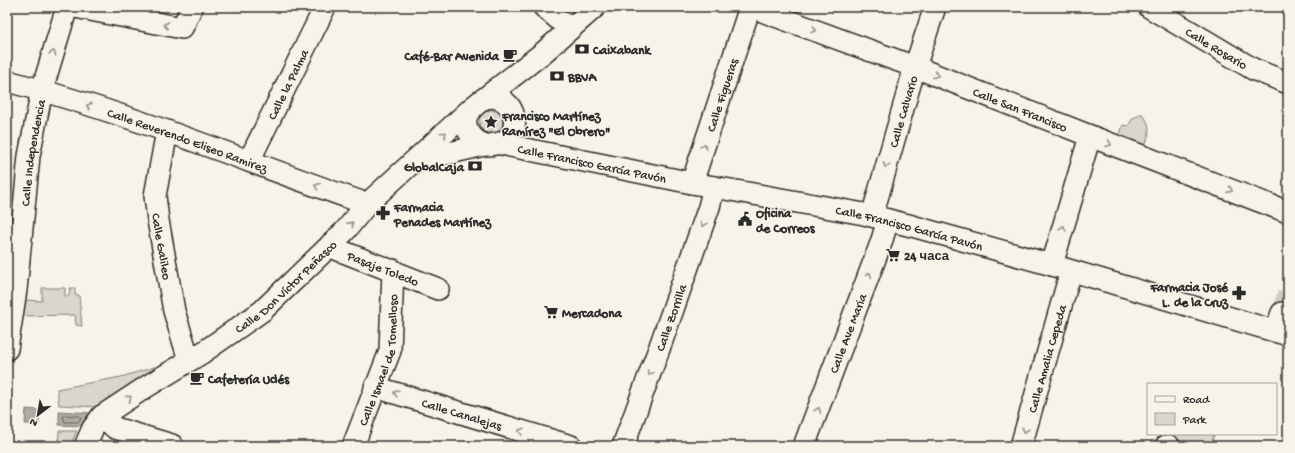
<svg xmlns="http://www.w3.org/2000/svg" width="1295" height="453" font-family="'Gochi Hand',sans-serif">
	<style>
		.green { fill: #dad6cc; stroke: #82807c }
		.water { fill: #afaca4; stroke: #7a7874 }
		.lines { fill: none; stroke-linecap: round; stroke-linejoin: round }
		.shore { stroke: #605f5b; stroke-width: 1 }
		.minor-tunnel { stroke: #cecbc2; stroke-width: 21; stroke-dasharray: 21 10; stroke-linecap: butt }
		.minor-casing { stroke: #2b2b2b; stroke-width: 24 }
		.minor { stroke: #f7f3e8; stroke-width: 21 }
		.oneway { stroke: #918f8a }
		.labels { text-anchor: middle; stroke-width: 3; stroke-linejoin: round; paint-order: stroke }
		.street-label { font-size: 13px; fill: #2b2b2b; stroke: #f7f3e8 }
		.poi-label { font-size: 13px; font-weight: bold; fill: #2b2b2b; stroke: #f7f3e8; text-anchor: start }
	</style>
	<rect width="100%" height="100%" fill="#f7f3e8"/>
	<filter id="ink" filterUnits="userSpaceOnUse"><feTurbulence type="fractalNoise" baseFrequency=".025" numOctaves="2"/><feDisplacementMap in="SourceGraphic" scale="8" xChannelSelector="R" yChannelSelector="G"/><feConvolveMatrix kernelMatrix="1 2 1 2 8 2 1 2 1" color-interpolation-filters="sRGB"/></filter>
	<g filter="url(#ink)">
		<path class="green" d="M479 122a12 12 0 1 1 24 0a12 12 0 1 1-24 0Z
			M 1141,113 C 1152,125 1150,132 1145,146 L 1119,137 L 1123,125 L 1128,126 L 1133,118 L 1140,115 Z
			M 42,288 L 65,288 L 65,296 L 69,296 L 70,288 L 75,288 L 75,295 L 79,295 L 82,326 L 76,325 L 75,315 L 23,316 L 24,300 L 42,301 Z
			M 161,365 L 126,387 L 99,407 L 59,405 L 57,389 L 121,377 Z
			M 59,431 L 77,431 L 70,446 L 58,446 Z
			M 1176,434 L 1214,434 L 1211,446 L 1194,446 L 1175,441 Z"/>
		<path class="water" d="M 26,409 L 39,410 L 39,424 L 25,424 Z
			M 59,411 L 92,413 L 81,426 L 59,425 Z"/>
		<g class="lines">
			<path class="shore" d="M 65,415 L 79,416 L 81,418 L 78,422 L 65,422 L 63,417 Z"/>
			<path class="minor-tunnel" d="M 1282,313 L 1288,294"/>
			<defs>
				<g id="minor">
					<path d="M 75,7 L 182,28 L 192,7"/>
					<path d="M 544,7 L 570,29"/>
					<path id="s1" d="M 751,7 L 915,67 L 1090,136 L 1288,212"/>
					<path id="s2" d="M 1149,7 L 1253,69 L 1288,83"/>
					<path id="s3" d="M 7,81 C 130,113 247,162 367,204"/>
					<path d="M 485,98 C 518,91 526,141 495,144 C 491,145 486,146 483,144 C 471,140 460,123 469,112 C 473,106 479,102 485,98 L 544,52 L 595,7"/>
					<path id="s4" d="M 167,131 L 155,196 L 158,220 L 174,311 L 189,360"/>
					<path id="s5" d="M 501,144 L 692,183 L 864,214 L 912,226 L 1052,265 L 1288,335"/>
					<path id="s6" d="M 249,161 L 325,7"/>
					<path d="M 415,161 L 484,145"/>
					<path id="s7" d="M 692,183 L 750,7"/>
					<path id="s8" d="M 872,216 L 915,67 L 935,7"/>
					<path id="s9" d="M 331,244 L 336,249 L 438,289"/>
					<path d="M 1052,265 L 1090,136"/>
					<path d="M 1275,331 L 1282,313"/>
					<path id="s10" d="M 7,349 L 16,290 L 29,156 L 42,90 L 67,7"/>
					<path id="s11" d="M 375,387 L 571,446"/>
					<path d="M 102,416 L 115,428 L 172,445"/>
					<path id="s12" d="M 85,446 L 93,428 L 102,416 L 146,387 L 202,353 L 262,311 L 345,231 L 367,204 L 473,107"/>
					<path id="s13" d="M 353,446 L 390,351 L 393,270"/>
					<path id="s14" d="M 623,446 L 659,349 L 709,207 L 714,187"/>
					<path id="s15" d="M 804,446 L 881,243 L 888,220"/>
					<path id="s16" d="M 1021,446 L 1071,271"/>
					<path d="M 1166,446 L 1169,446"/>
				</g>
			</defs>
			<use href="#minor" class="minor-casing"/>
			<use href="#minor" class="minor"/>
		</g>
		<defs><path id="oneway-chevron" d="M-2-3.5L2.5 0L-2 3.5" fill="none" stroke-width="1.6" stroke-linecap="round" stroke-linejoin="round"/></defs>
		<g class="oneway">
			<use href="#oneway-chevron" transform="translate(166 25) rotate(-169)"/>
			<use href="#oneway-chevron" transform="translate(814 30) rotate(20)"/>
			<use href="#oneway-chevron" transform="translate(53 53) rotate(-73)"/>
			<use href="#oneway-chevron" transform="translate(936 75) rotate(22)"/>
			<use href="#oneway-chevron" transform="translate(89 106) rotate(-162)"/>
			<use href="#oneway-chevron" transform="translate(444 134) rotate(-43)"/>
			<use href="#oneway-chevron" transform="translate(1109 144) rotate(21)"/>
			<use href="#oneway-chevron" transform="translate(704 146) rotate(-72)"/>
			<use href="#oneway-chevron" transform="translate(886 165) rotate(106)"/>
			<use href="#oneway-chevron" transform="translate(317 186) rotate(-160)"/>
			<use href="#oneway-chevron" transform="translate(1230 190) rotate(21)"/>
			<use href="#oneway-chevron" transform="translate(351 224) rotate(-51)"/>
			<use href="#oneway-chevron" transform="translate(703 224) rotate(109)"/>
			<use href="#oneway-chevron" transform="translate(1063 228) rotate(-73)"/>
			<use href="#oneway-chevron" transform="translate(869 275) rotate(-69)"/>
			<use href="#oneway-chevron" transform="translate(650 373) rotate(111)"/>
			<use href="#oneway-chevron" transform="translate(396 393) rotate(-163)"/>
			<use href="#oneway-chevron" transform="translate(129 398) rotate(-34)"/>
			<use href="#oneway-chevron" transform="translate(818 410) rotate(-69)"/>
			<use href="#oneway-chevron" transform="translate(1025 430) rotate(106)"/>
			<use href="#oneway-chevron" transform="translate(521 431) rotate(-163)"/>
		</g>
	</g>
	<defs>
		<symbol id="bank-bare" viewBox="-9 -9 18 18"><path d="M-6-4H6V4H-6ZM0-2.3a2.3 2.3 0 1 0 0 4.6a2.3 2.3 0 1 0 0-4.6Z" fill="#2b2b2b" stroke="#f7f3e8" stroke-width="2.5" paint-order="stroke"/></symbol>
		<symbol id="cafe-bare" viewBox="-9 -9 18 18"><path d="M-5.5-4.5H6V0H3Q3 3.5 0 3.5H-2.5Q-5.5 3.5-5.5 0ZM3-3.2v2h1.7v-2ZM-6 4.5H4V6H-6Z" fill="#2b2b2b" stroke="#f7f3e8" stroke-width="2.5" paint-order="stroke"/></symbol>
		<symbol id="sight-bare" viewBox="-9 -9 18 18"><path d="M0-6L1.8-2.2L6-1.7L2.9 1.2L3.7 5.4L0 3.3L-3.7 5.4L-2.9 1.2L-6-1.7L-1.8-2.2Z" fill="#2b2b2b" stroke="#f7f3e8" stroke-width="2.5" paint-order="stroke"/></symbol>
		<symbol id="pharmacy-bare" viewBox="-9 -9 18 18"><path d="M-2-6h4v4h4v4h-4v4h-4v-4h-4v-4h4Z" fill="#2b2b2b" stroke="#f7f3e8" stroke-width="2.5" paint-order="stroke"/></symbol>
		<symbol id="civic-bare" viewBox="-9 -9 18 18"><path d="M-.6-6.5H3V-4.5H.6V-3L4-1V1h2V6H-6V1h2V-1L-.6-3ZM-1.2 2.5V6h2.4V2.5Z" fill="#2b2b2b" stroke="#f7f3e8" stroke-width="2.5" paint-order="stroke"/></symbol>
		<symbol id="supermarket-bare" viewBox="-9 -9 18 18"><path d="M-6-5.5h2.5l.6 2H6L4.5 2H-2.5L-4.4-4H-6ZM-1.5 3.2a1.3 1.3 0 1 0 .1 0ZM3 3.2a1.3 1.3 0 1 0 .1 0Z" fill="#2b2b2b" stroke="#f7f3e8" stroke-width="2.5" paint-order="stroke"/></symbol>
	</defs>
	<g fill-rule="evenodd">
		<use href="#bank-bare" x="572" y="39" width="20" height="20"/>
		<use href="#cafe-bare" x="500" y="45" width="20" height="20"/>
		<use href="#bank-bare" x="547" y="66" width="20" height="20"/>
		<use href="#sight-bare" x="481" y="112" width="20" height="20"/>
		<use href="#bank-bare" x="465" y="156" width="20" height="20"/>
		<use href="#pharmacy-bare" x="373" y="203" width="20" height="20"/>
		<use href="#civic-bare" x="735" y="209" width="20" height="20"/>
		<use href="#supermarket-bare" x="883" y="245" width="20" height="20"/>
		<use href="#pharmacy-bare" x="1229" y="283" width="20" height="20"/>
		<use href="#supermarket-bare" x="541" y="302" width="20" height="20"/>
		<use href="#cafe-bare" x="187" y="368" width="20" height="20"/>
	</g>
	<g class="labels">
		<g class="street-label">
			<text dy="5" stroke="none"><textPath href="#s2" startOffset="79">Calle Rosario</textPath></text>
			<text dy="5" stroke="none"><textPath href="#s6" startOffset="86">Calle la Palma</textPath></text>
			<text dy="5" stroke="none"><textPath href="#s7" startOffset="93">Calle Figueras</textPath></text>
			<text dy="5" stroke="none"><textPath href="#s1" startOffset="288">Calle San Francisco</textPath></text>
			<text dy="5" stroke="none"><textPath href="#s8" startOffset="109">Calle Calvario</textPath></text>
			<text dy="5" stroke="none"><textPath href="#s3" startOffset="190">Calle Reverendo Eliseo Ramirez</textPath></text>
			<text dy="5" stroke="none"><textPath href="#s10" startOffset="198">Calle Independencia</textPath></text>
			<text dy="5" stroke="none"><textPath href="#s5" startOffset="93">Calle Francisco García Pavón</textPath></text>
			<text dy="5" stroke="none"><textPath href="#s5" startOffset="417">Calle Francisco García Pavón</textPath></text>
			<text dy="5" stroke="none"><textPath href="#s4" startOffset="117">Calle Galileo</textPath></text>
			<text dy="5" stroke="none"><textPath href="#s9" startOffset="58">Pasaje Toledo</textPath></text>
			<text dy="5" stroke="none"><textPath href="#s12" startOffset="260">Calle Don Víctor Peñasco</textPath></text>
			<text dy="5" stroke="none"><textPath href="#s14" startOffset="137">Calle Zorrilla</textPath></text>
			<text dy="5" stroke="none"><textPath href="#s15" startOffset="121">Calle Ave Maria</textPath></text>
			<text dy="5" stroke="none"><textPath href="#s13" startOffset="91">Calle Ismael de Tomelloso</textPath></text>
			<text dy="5" stroke="none"><textPath href="#s16" startOffset="91">Calle Amalia Cepeda</textPath></text>
			<text dy="5" stroke="none"><textPath href="#s11" startOffset="91">Calle Canalejas</textPath></text>
		</g>
		<g class="poi-label">
			<text x="593" y="54">Caixabank</text>
			<text x="499" y="60" text-anchor="end">Café-Bar Avenida</text>
			<text x="568" y="81">BBVA</text>
			<text x="502" y="120">Francisco Martínez<tspan x="502" dy="15">Ramírez "El Obrero"</tspan></text>
			<text x="464" y="171" text-anchor="end">GlobalCaja</text>
			<text x="394" y="211">Farmacia<tspan x="394" dy="15">Penades Martínez</tspan></text>
			<text x="756" y="217">Oficina<tspan x="756" dy="15">de Correos</tspan></text>
			<text x="904" y="260">24 часа</text>
			<text x="1228" y="291" text-anchor="end">Farmacia José<tspan x="1228" dy="15">L. de la Cruz</tspan></text>
			<text x="562" y="317">Mercadona</text>
			<text x="208" y="383">Cafetería Uclés</text>
		</g>
	</g>
	<rect width="1295" height="453" fill="none" stroke="#f7f3e8" stroke-width="24"/>
	<rect x="12" y="12" width="1271" height="429" fill="none" stroke="#2b2b2b" stroke-width="1.5" filter="url(#ink)"/>
	<rect x="1147" y="383" width="130" height="52" fill="#f7f3e8" stroke="#a5a39c"/>
	<rect x="1155" y="396" width="20" height="6" fill="#f7f3e8" stroke="#a5a39c"/>
	<text x="1183" y="403" font-size="12" fill="#2b2b2b">Road</text>
	<rect x="1155" y="413" width="20" height="12" fill="#dad6cc" stroke="#a5a39c"/>
	<text x="1183" y="423" font-size="12" fill="#2b2b2b">Park</text>
	<g transform="translate(38 415) rotate(211)" stroke="#f7f3e8" stroke-width="3" paint-order="stroke">
	<path d="M0-3L7 15L0 10L-7 15Z" fill="#2b2b2b"/>
	<text y="-6" font-size="11" font-weight="bold" text-anchor="middle" fill="#2b2b2b">N</text>
	</g>
</svg>
